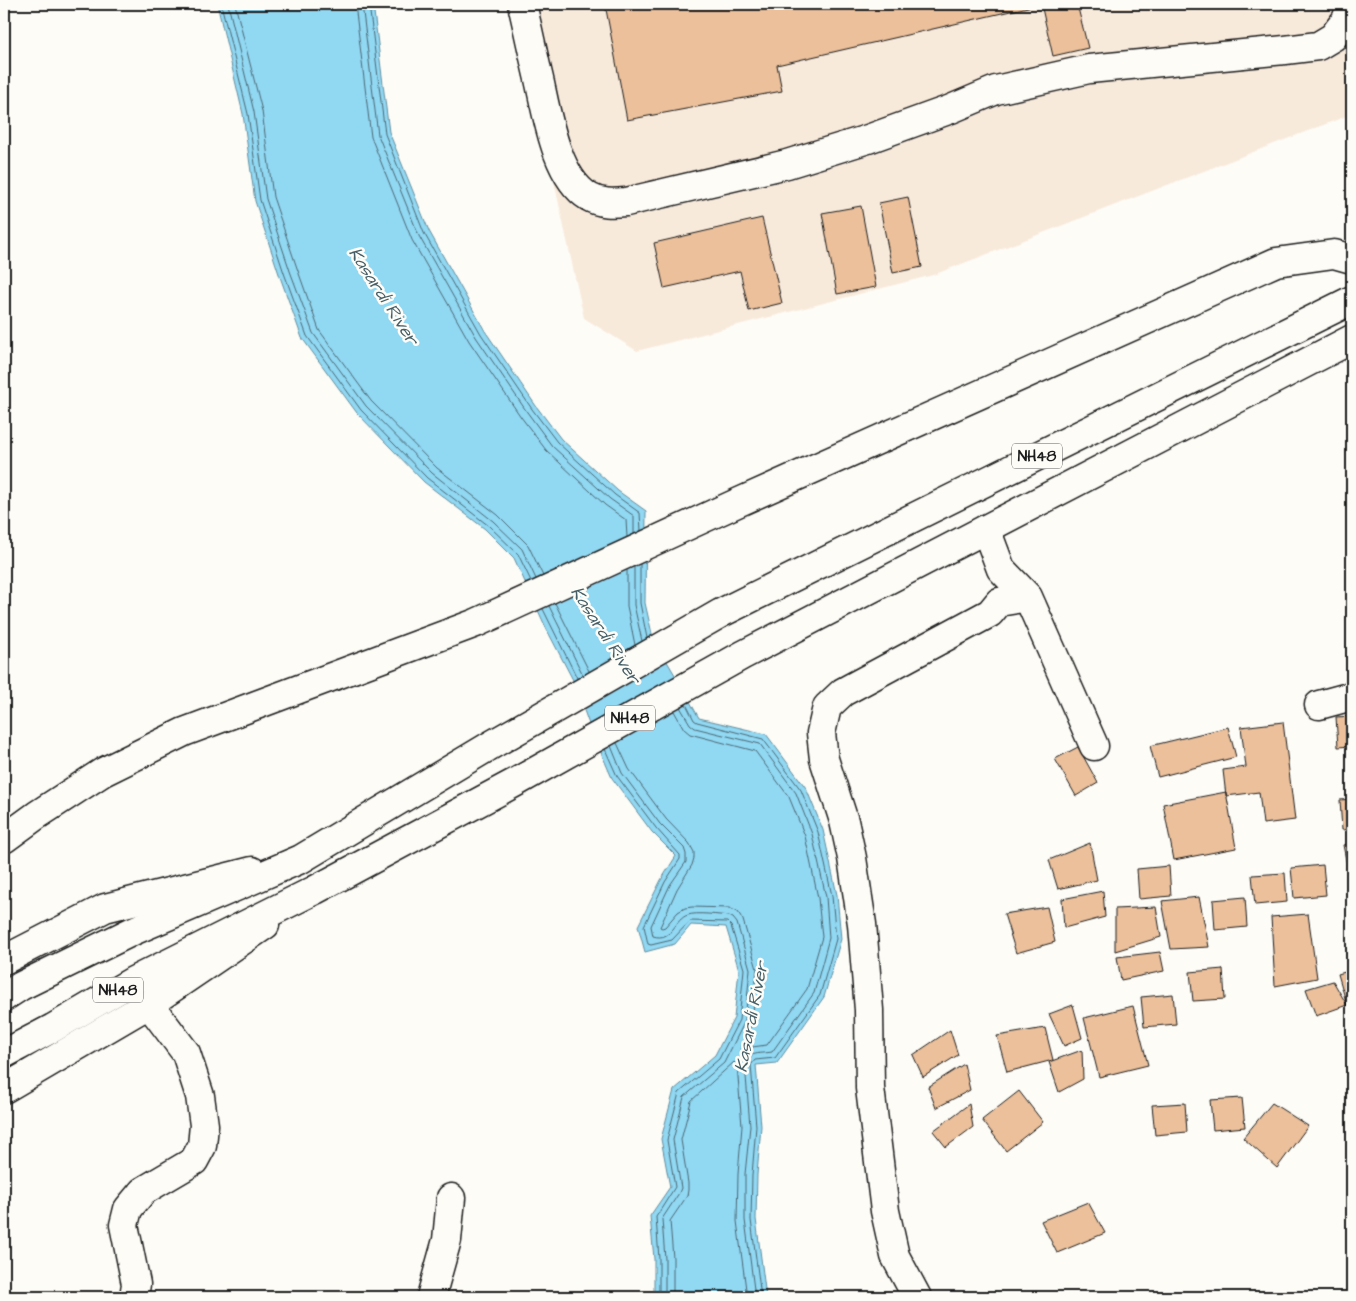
<svg xmlns="http://www.w3.org/2000/svg" width="1356" height="1301" font-family="'Architects Daughter',sans-serif">
	<style>
		.built { fill: #f8eadb }
		.water { fill: #91d8f3; stroke: #628d9d }
		.lines { fill: none; stroke-linecap: round; stroke-linejoin: round }
		.shore { stroke: #4b6772; stroke-width: 1 }
		.building { fill: #ebc09b; stroke: #1c1c1c }
		.minor-casing { stroke: #1c1c1c; stroke-width: 31 }
		.major-casing { stroke: #1c1c1c; stroke-width: 31 }
		.highway-casing { stroke: #1c1c1c; stroke-width: 31 }
		.minor { stroke: #fdfcf7; stroke-width: 28 }
		.major { stroke: #fdfcf7; stroke-width: 28 }
		.highway { stroke: #fdfcf7; stroke-width: 28 }
		.labels { text-anchor: middle; stroke-width: 5; stroke-linejoin: round; paint-order: stroke }
		.shield { fill: #fdfcf7; stroke: #605f5e; stroke-width: 1 }
		.shield-label { font-size: 15px; font-weight: bold; fill: #1c1c1c }
		.water-label { font-size: 18px; font-style: italic; fill: #455e67; stroke: #fdfcf7 }
	</style>
	<rect width="100%" height="100%" fill="#fdfcf7"/>
	<filter id="ink" filterUnits="userSpaceOnUse"><feTurbulence type="fractalNoise" baseFrequency=".02" numOctaves="2"/><feDisplacementMap in="SourceGraphic" scale="10" xChannelSelector="R" yChannelSelector="G"/><feConvolveMatrix kernelMatrix="1 2 1 2 8 2 1 2 1" color-interpolation-filters="sRGB"/></filter>
	<g filter="url(#ink)">
		<path class="built" d="M 515,4 L 1352,4 L 1352,114 L 933,275 L 637,351 L 584,318 Z"/>
		<path class="water" d="M 217,4 L 373,4 L 389,132 L 429,231 L 485,331 L 536,406 L 561,439 L 618,491 L 646,511 L 645,603 L 653,638 L 678,680 L 699,718 L 766,734 L 806,788 L 823,830 L 837,895 L 841,939 L 824,997 L 777,1063 L 756,1065 L 761,1126 L 757,1175 L 756,1219 L 766,1297 L 654,1297 L 654,1259 L 650,1216 L 670,1187 L 661,1139 L 674,1090 L 715,1055 L 734,1018 L 739,970 L 726,927 L 691,925 L 675,944 L 645,952 L 638,926 L 661,880 L 676,856 L 652,832 L 612,778 L 590,727 L 573,680 L 547,630 L 514,558 L 485,529 L 424,482 L 357,413 L 302,338 L 279,274 L 255,201 L 243,114 Z"/>
		<g class="lines">
			<path class="shore" d="M 221,4 L 248,114 L 260,200 L 284,273 L 307,336 L 361,410 L 427,478 L 489,526 L 518,554 L 531,581
				M 228,4 L 254,112 L 266,199 L 290,271 L 313,333 L 366,406 L 432,473 L 493,521 L 522,549 L 536,579
				M 235,4 L 262,111 L 273,197 L 297,268 L 319,330 L 371,401 L 437,468 L 498,515 L 528,545 L 543,576
				M 355,4 L 371,137 L 412,240 L 469,341 L 521,417 L 546,450 L 605,505 L 626,520 L 627,537
				M 362,4 L 378,135 L 419,236 L 476,337 L 527,412 L 552,446 L 610,499 L 634,516 L 634,534
				M 369,4 L 385,134 L 424,233 L 481,334 L 532,409 L 557,442 L 615,495 L 640,513 L 641,531
				M 640,564 L 640,603 L 647,638
				M 634,567 L 634,605 L 642,641
				M 627,570 L 627,606 L 635,645
				M 555,603 L 589,671
				M 549,606 L 583,675
				M 543,609 L 577,678
				M 686,704 L 694,720 L 697,722 L 763,739 L 801,790 L 818,832 L 832,896 L 836,939 L 820,995 L 775,1058 L 755,1060 L 751,1065 L 756,1126 L 752,1175 L 751,1220 L 761,1297
				M 680,707 L 690,724 L 695,728 L 760,744 L 796,793 L 812,834 L 826,897 L 829,938 L 814,993 L 772,1052 C 761,1054 749,1051 745,1064 L 750,1126 L 745,1174 L 745,1220 L 755,1297
				M 617,743 L 629,769 L 666,819 L 689,843 L 694,852 L 694,858 L 692,865 L 677,889 L 660,927 L 662,928 L 665,927 L 678,912 L 685,908 L 692,907 L 729,908 L 738,912 L 743,920 L 757,969 L 752,1023 L 740,1049 L 743,1051 L 752,1047 L 767,1045 L 807,989 L 822,937 L 818,898 L 805,836 L 789,797 L 755,751 L 690,734 L 684,729 L 674,711
				M 611,746 L 622,773 L 660,824 L 684,848 L 686,854 L 686,862 L 670,885 L 651,926 L 653,936 C 673,942 674,919 688,915 C 696,912 720,915 729,916 L 733,918 L 737,923 L 750,969 L 745,1021 L 724,1063 L 684,1097 L 673,1140 L 681,1188 L 679,1193 L 662,1219 L 665,1259 L 665,1297
				M 605,749 L 617,776 L 656,828 L 680,855 L 680,859 L 665,882 L 644,926 L 648,944 L 651,945 L 672,940 L 690,921 L 727,922 L 731,926 L 744,969 L 739,1020 L 719,1059 L 679,1093 L 667,1140 L 675,1187 L 656,1217 L 659,1259 L 659,1297
				M 673,1297 L 673,1258 L 670,1221 L 687,1196 L 688,1190 L 688,1183 L 681,1140 L 691,1101 L 734,1062 L 737,1065 L 742,1126 L 738,1174 L 737,1221 L 747,1297"/>
		</g>
		<path class="building" d="M 605,4 L 1077,4 L 1088,48 L 1053,56 L 1041,4 L 777,65 L 782,91 L 627,120 Z
			M 908,197 L 922,267 L 893,273 L 879,203 Z
			M 861,206 L 876,287 L 837,294 L 822,213 Z
			M 762,218 L 782,303 L 749,311 L 740,271 L 664,288 L 654,243 Z
			M 1352,716 L 1352,746 L 1338,747 L 1336,717 Z
			M 1283,722 L 1295,820 L 1263,824 L 1259,792 L 1226,796 L 1223,770 L 1246,767 L 1241,727 Z
			M 1228,727 L 1236,757 L 1158,777 L 1150,746 Z
			M 1078,747 L 1098,783 L 1076,796 L 1055,759 Z
			M 1226,792 L 1236,848 L 1174,860 L 1163,804 Z
			M 1352,799 L 1352,829 L 1342,830 L 1340,800 Z
			M 1090,843 L 1097,880 L 1058,889 L 1049,860 Z
			M 1352,843 L 1352,890 L 1343,845 Z
			M 1323,865 L 1326,895 L 1294,898 L 1291,868 Z
			M 1169,866 L 1171,896 L 1139,899 L 1137,869 Z
			M 1285,873 L 1287,902 L 1255,905 L 1252,875 Z
			M 1103,891 L 1105,917 L 1064,928 L 1062,899 Z
			M 1199,897 L 1209,947 L 1171,949 L 1162,901 Z
			M 1245,897 L 1247,927 L 1215,930 L 1213,900 Z
			M 1047,907 L 1055,942 L 1016,953 L 1004,914 Z
			M 1156,907 L 1161,937 L 1115,951 L 1115,909 Z
			M 1308,914 L 1317,978 L 1275,986 L 1271,917 Z
			M 1160,952 L 1164,971 L 1121,980 L 1117,957 Z
			M 1223,969 L 1225,999 L 1193,1001 L 1190,972 Z
			M 1352,970 L 1352,1003 L 1347,1005 L 1338,974 Z
			M 1333,981 L 1347,1005 L 1316,1016 L 1306,989 Z
			M 1173,994 L 1176,1024 L 1144,1027 L 1141,997 Z
			M 1073,1005 L 1082,1038 L 1064,1046 L 1049,1014 Z
			M 1133,1006 L 1148,1065 L 1099,1077 L 1084,1018 Z
			M 1045,1028 L 1053,1060 L 1007,1072 L 997,1036 Z
			M 950,1030 L 958,1055 L 923,1077 L 913,1055 Z
			M 1082,1050 L 1083,1079 L 1059,1092 L 1049,1062 Z
			M 964,1064 L 970,1090 L 936,1108 L 928,1087 Z
			M 1019,1091 L 1043,1122 L 1006,1151 L 982,1120 Z
			M 1242,1098 L 1245,1127 L 1213,1130 L 1210,1100 Z
			M 1185,1103 L 1187,1132 L 1155,1135 L 1152,1105 Z
			M 1272,1103 L 1308,1126 L 1277,1168 L 1243,1138 Z
			M 969,1104 L 973,1127 L 946,1147 L 933,1131 Z
			M 1088,1202 L 1105,1233 L 1057,1253 L 1041,1221 Z"/>
		<g class="lines">
			<defs>
				<path id="minor" d="M 522,4 C 528,29 533,54 539,79 C 547,114 556,177 589,197 C 601,204 613,203 626,202 L 787,164 L 868,139 L 951,109 L 996,90 L 1089,69 L 1285,50 L 1318,46 L 1333,37 L 1346,20 L 1352,4
					M 1028,597 L 1094,746
					M 1319,705 L 1352,696
					M 4,839 L 37,815 L 103,772 L 184,732 L 476,623 L 737,503 L 1276,262 L 1334,254 L 1352,259
					M 134,1297 L 136,1284 L 124,1225 L 128,1209 L 143,1191 L 194,1161 L 202,1146 L 204,1125 L 200,1096 L 186,1053 L 149,1004
					M 431,1297 L 447,1240 L 451,1198
					M 917,1297 L 895,1256 L 885,1211 L 870,1088 L 869,1010 L 862,924 L 852,858 L 844,821 L 824,759 L 821,733 L 827,707 L 843,692 L 990,613 L 999,602 L 1028,597 L 1001,569 L 986,529"/>
				<path id="major" d="M 4,960 L 105,908 L 252,871
					M 4,1089 L 149,1004 L 265,925"/>
				<path id="highway" d="M 4,997 L 21,986 L 133,931 L 301,859 L 493,744 L 721,613 L 1352,300
					M 4,1054 L 53,1028 L 133,981 L 315,890 L 518,781 L 743,655 L 1352,339"/>
			</defs>
			<use href="#minor" class="minor-casing"/>
			<use href="#major" class="major-casing"/>
			<use href="#highway" class="highway-casing"/>
			<use href="#minor" class="minor"/>
			<use href="#major" class="major"/>
			<use href="#highway" class="highway"/>
		</g>
	</g>
	<g class="labels">
		<g class="shield">
			<rect x="1012" y="443.5" width="50" height="25" rx="4"/>
			<rect x="605" y="705.5" width="50" height="25" rx="4"/>
			<rect x="93" y="977.5" width="50" height="25" rx="4"/>
		</g>
		<g class="shield-label">
			<text x="1037" y="461">NH48</text>
			<text x="630" y="723">NH48</text>
			<text x="118" y="995">NH48</text>
		</g>
		<g class="water-label">
			<text transform="translate(384 296) rotate(57)" y="6">Kasardi River</text>
			<text transform="translate(606 635) rotate(57)" y="6">Kasardi River</text>
			<text transform="translate(751 1017) rotate(-79)" y="6">Kasardi River</text>
		</g>
	</g>
	<rect width="1356" height="1301" fill="none" stroke="#fdfcf7" stroke-width="20"/>
	<rect x="10" y="10" width="1336" height="1281" fill="none" stroke="#1c1c1c" stroke-width="2" filter="url(#ink)"/>
</svg>
